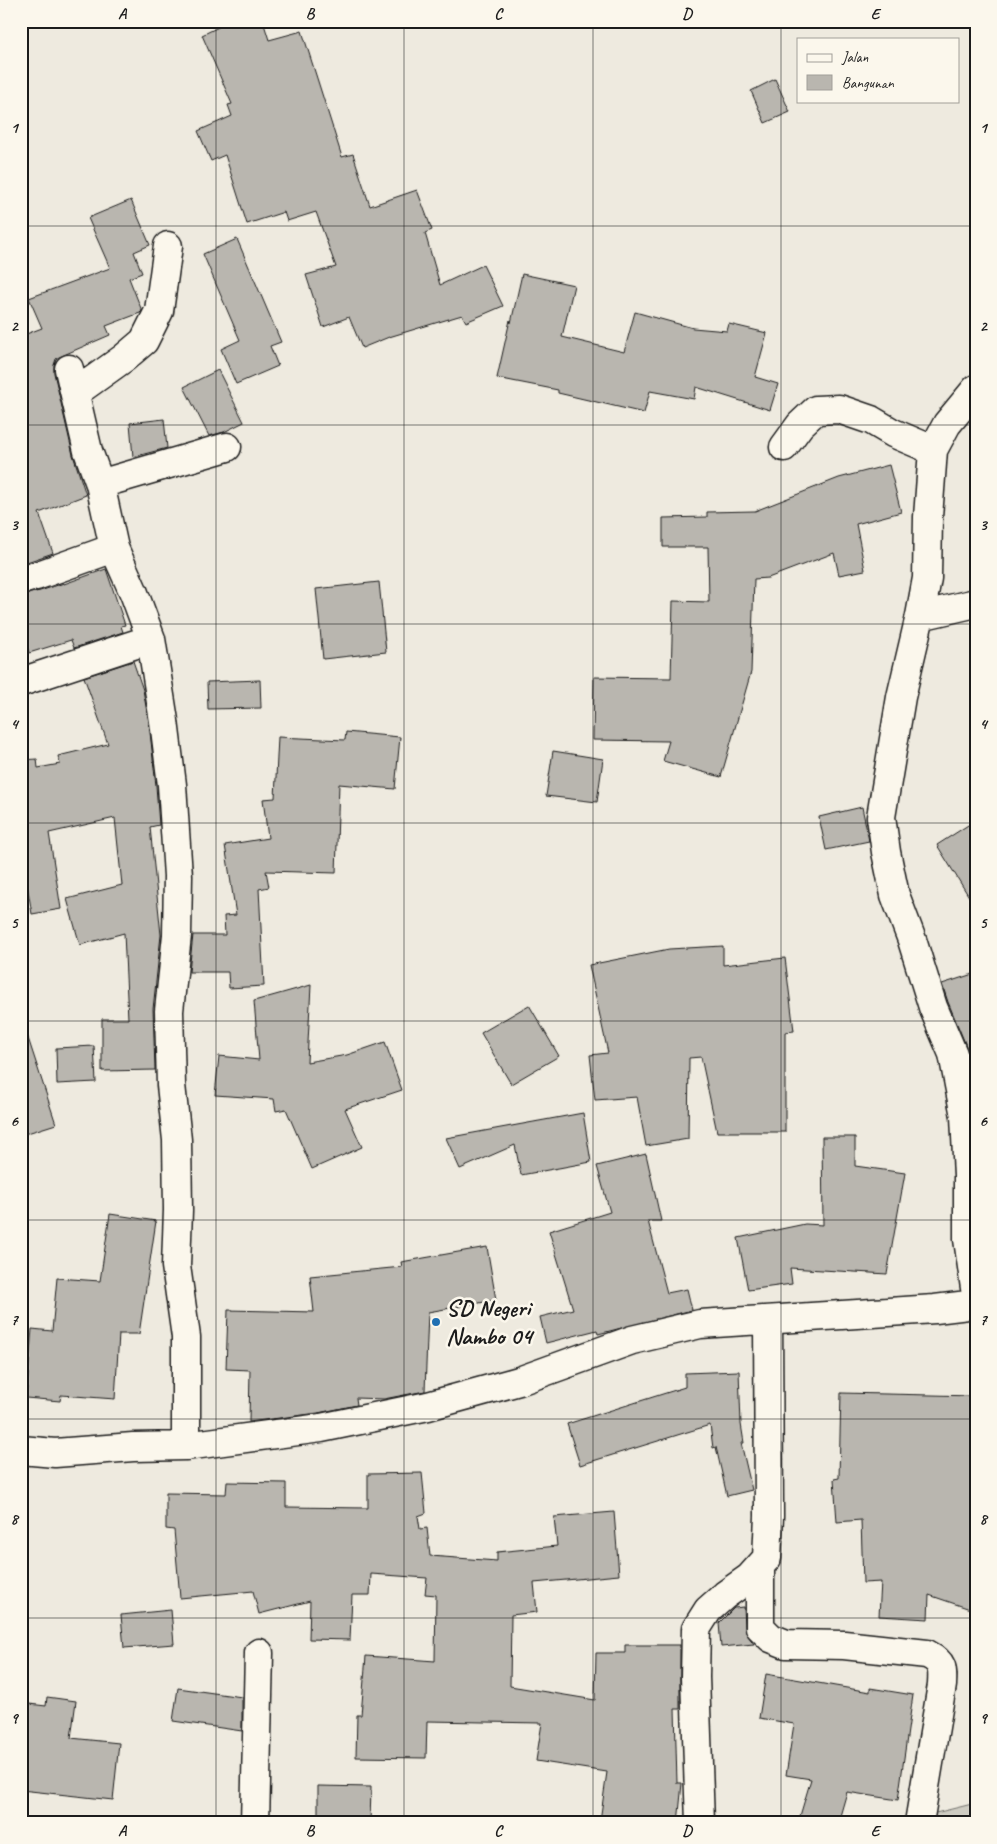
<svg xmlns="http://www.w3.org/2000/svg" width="997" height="1844" font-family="Caveat,sans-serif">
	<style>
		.green { fill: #ceccc2; stroke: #75746f }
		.building { fill: #b9b6af; stroke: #1c1c1c }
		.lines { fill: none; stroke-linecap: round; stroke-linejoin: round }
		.minor-casing { stroke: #1c1c1c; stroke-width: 31 }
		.minor { stroke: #fbf7ec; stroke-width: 28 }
		.grid { fill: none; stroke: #1c1c1c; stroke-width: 1; stroke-opacity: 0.55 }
		.poi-dot { fill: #1f6fb2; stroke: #fbf7ec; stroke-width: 2 }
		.labels { text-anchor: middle; stroke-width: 5; stroke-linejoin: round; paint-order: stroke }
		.poi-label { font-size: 24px; font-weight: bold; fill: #1c1c1c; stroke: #fbf7ec; text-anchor: start }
		.neatline { fill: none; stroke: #1c1c1c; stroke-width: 2 }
		.grid-label { font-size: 16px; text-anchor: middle; font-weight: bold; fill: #1c1c1c }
	</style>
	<rect width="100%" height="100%" fill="#eeeadf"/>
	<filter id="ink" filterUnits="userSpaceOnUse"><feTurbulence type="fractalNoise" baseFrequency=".02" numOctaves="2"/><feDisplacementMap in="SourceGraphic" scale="10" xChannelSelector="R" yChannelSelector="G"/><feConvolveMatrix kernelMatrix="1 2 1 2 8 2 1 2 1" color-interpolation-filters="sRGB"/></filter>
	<g filter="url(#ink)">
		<path class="green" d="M 976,1803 L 976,1823 L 895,1823 Z"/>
		<path class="building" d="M 231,21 L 263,21 L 269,40 L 302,31 L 342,157 L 353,154 L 370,206 L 417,190 L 432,230 L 425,233 L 440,285 L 483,265 L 503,306 L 466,322 L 462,315 L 389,337 L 362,348 L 349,317 L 323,327 L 306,275 L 336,267 L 316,212 L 287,221 L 284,212 L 247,224 L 225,155 L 211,161 L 198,131 L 232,116 L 228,105 L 232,104 L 202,35 Z
			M 775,79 L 790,112 L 765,123 L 751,91 Z
			M 131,200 L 150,245 L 134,252 L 142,273 L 129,278 L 142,311 L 140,313 L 106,326 L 110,335 L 59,357 L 56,359 L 54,365 L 54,373 L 73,455 L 86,495 L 39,513 L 53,553 L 21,564 L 21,336 L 42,328 L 29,298 L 110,268 L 88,218 Z
			M 237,239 L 281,342 L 270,346 L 278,366 L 236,384 L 221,349 L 240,340 L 203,254 Z
			M 522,274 L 574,285 L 562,337 L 624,352 L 635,312 L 693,328 L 727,331 L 729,324 L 767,333 L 755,377 L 778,384 L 770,410 L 696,387 L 694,399 L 650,391 L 644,413 L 558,393 L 558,390 L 497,378 L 510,320 L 511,323 Z
			M 218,370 L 244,422 L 224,432 L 209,436 L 184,387 Z
			M 164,419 L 167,448 L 133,457 L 130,423 Z
			M 889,465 L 901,512 L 856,524 L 865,570 L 839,575 L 834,553 L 768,578 L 754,579 L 751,672 L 721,777 L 663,761 L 669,741 L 593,740 L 594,677 L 671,678 L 673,601 L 709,602 L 708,547 L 663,547 L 663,518 L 707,517 L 707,512 L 755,511 L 839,478 Z
			M 106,569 L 125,625 L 121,626 L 123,632 L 74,648 L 71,640 L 29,653 L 21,626 L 21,595 L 40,591 L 64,583 L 64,584 Z
			M 379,582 L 386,652 L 323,659 L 316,589 Z
			M 133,661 L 143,690 L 149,723 L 156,786 L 159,825 L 150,827 L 161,935 L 153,1009 L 155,1070 L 102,1071 L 102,1019 L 128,1019 L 124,933 L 80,945 L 67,899 L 122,885 L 115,818 L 49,833 L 61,909 L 32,914 L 21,849 L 21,760 L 37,759 L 38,768 L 60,764 L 58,756 L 108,744 L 84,677 Z
			M 260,680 L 261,708 L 208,709 L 207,682 Z
			M 346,732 L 400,737 L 395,789 L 339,784 L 336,873 L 266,871 L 269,887 L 259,889 L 264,986 L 229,988 L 228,972 L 189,972 L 193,935 L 225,935 L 224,916 L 236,915 L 225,845 L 268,838 L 263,799 L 275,798 L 278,737 L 345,740 Z
			M 553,751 L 603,759 L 597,802 L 546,796 Z
			M 862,807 L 869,841 L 826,850 L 819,817 Z
			M 976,820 L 976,908 L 937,845 Z
			M 723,946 L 723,965 L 785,958 L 794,1031 L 785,1032 L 785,1132 L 717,1132 L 701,1057 L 689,1058 L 688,1139 L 646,1146 L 637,1097 L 595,1100 L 590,1055 L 608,1053 L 589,965 L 669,949 Z
			M 976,973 L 976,1077 L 974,1078 L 967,1048 L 948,1002 L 942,984 Z
			M 311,985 L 307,1062 L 347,1055 L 385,1042 L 402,1090 L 345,1109 L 362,1147 L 312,1169 L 286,1109 L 276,1111 L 274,1099 L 215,1095 L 219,1056 L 259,1060 L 254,1001 Z
			M 529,1005 L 559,1056 L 511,1084 L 481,1033 Z
			M 27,1035 L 56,1124 L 21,1135 L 21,1036 Z
			M 94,1046 L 96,1082 L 57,1084 L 56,1048 Z
			M 583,1113 L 591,1162 L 521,1175 L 515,1145 L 460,1169 L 446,1138 Z
			M 822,1137 L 855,1137 L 855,1166 L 905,1173 L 887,1274 L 790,1268 L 792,1284 L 748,1290 L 738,1238 L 805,1224 L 823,1225 Z
			M 646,1154 L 661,1221 L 648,1221 L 667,1293 L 687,1289 L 692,1310 L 598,1334 L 597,1330 L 546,1343 L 540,1317 L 573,1309 L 549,1231 L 610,1212 L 597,1166 Z
			M 110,1214 L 156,1221 L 139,1334 L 119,1334 L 115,1399 L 61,1395 L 60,1401 L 26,1398 L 32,1329 L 52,1331 L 57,1278 L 100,1281 Z
			M 487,1247 L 496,1300 L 428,1312 L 425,1391 L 384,1399 L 356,1398 L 357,1405 L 318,1413 L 249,1422 L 250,1370 L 226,1369 L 228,1310 L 314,1312 L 310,1276 L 402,1267 L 401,1262 Z
			M 739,1371 L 741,1424 L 744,1443 L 741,1443 L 752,1490 L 727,1496 L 716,1447 L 713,1448 L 710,1425 L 580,1465 L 567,1424 L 685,1387 L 685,1373 Z
			M 841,1393 L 976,1396 L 976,1611 L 929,1595 L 928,1619 L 879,1616 L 881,1582 L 863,1583 L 861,1520 L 837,1522 L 834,1479 L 839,1478 Z
			M 422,1473 L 426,1513 L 418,1516 L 420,1529 L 427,1528 L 430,1556 L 497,1561 L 497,1552 L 557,1546 L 554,1517 L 614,1512 L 619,1575 L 534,1583 L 537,1612 L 511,1615 L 510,1686 L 595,1700 L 596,1653 L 625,1653 L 625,1645 L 680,1645 L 680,1709 L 675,1709 L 677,1783 L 682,1783 L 678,1823 L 614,1823 L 600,1821 L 607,1772 L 536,1761 L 542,1723 L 427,1721 L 426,1758 L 356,1757 L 357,1715 L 361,1715 L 366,1656 L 435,1661 L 436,1595 L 425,1594 L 427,1578 L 371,1574 L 370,1595 L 352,1595 L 350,1640 L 309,1639 L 310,1601 L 259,1614 L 253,1591 L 180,1598 L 174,1530 L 166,1529 L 166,1493 L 226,1494 L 227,1482 L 286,1483 L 286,1507 L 368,1508 L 368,1474 Z
			M 744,1607 L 745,1628 L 749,1637 L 754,1644 L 721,1647 L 719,1623 L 734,1608 Z
			M 171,1610 L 174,1644 L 124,1648 L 121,1615 Z
			M 766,1674 L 870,1692 L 870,1688 L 913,1695 L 898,1800 L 847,1792 L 838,1823 L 824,1823 L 800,1816 L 811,1779 L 786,1775 L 794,1724 L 759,1718 Z
			M 178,1688 L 242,1697 L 242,1731 L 173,1721 Z
			M 47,1697 L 76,1701 L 71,1738 L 119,1743 L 113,1800 L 21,1790 L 21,1703 L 46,1706 Z
			M 318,1786 L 371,1787 L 370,1823 L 318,1823 Z"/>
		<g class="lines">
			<defs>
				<path id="minor" d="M 69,369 L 88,451 L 100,484 L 114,548 L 134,593 L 151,639 L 164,721 L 172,785 L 178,876 L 177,935 L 169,1011 L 171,1085 L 177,1140 L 178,1210 L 176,1266 L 186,1337 L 186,1446
					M 976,389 L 947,424 L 933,450 L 928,517 L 927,578 L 920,616 L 901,697 L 881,817 L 886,852 L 895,895 L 912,940 L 933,1007 L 953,1054 L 965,1116 L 968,1176 L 968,1239 L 976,1295
					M 75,393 L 124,358 L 144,341 L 159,311 L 168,246
					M 784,447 L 800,425 L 816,410 L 839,409 L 871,420 L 893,433 L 933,450
					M 100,484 L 227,447
					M 21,580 L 36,576 L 114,548
					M 920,616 L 976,603
					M 21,682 L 151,639
					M 21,1450 L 55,1453 L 133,1447 L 186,1446 L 321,1428 L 428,1406 L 519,1381 L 632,1340 L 700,1324 L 935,1309 L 976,1304
					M 760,1566 L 760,1627 L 771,1638 L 786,1644 L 844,1645 L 927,1654 C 943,1662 943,1668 942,1685 L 919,1823
					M 255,1823 L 259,1653
					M 700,1823 L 695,1677 L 696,1629 L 708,1610 L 725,1595 L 749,1578 L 767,1558 L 769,1516 L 768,1320"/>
			</defs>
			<use href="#minor" class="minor-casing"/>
			<use href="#minor" class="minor"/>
		</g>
	</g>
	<path class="grid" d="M 216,21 L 216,1823M 404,21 L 404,1823M 593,21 L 593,1823M 781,21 L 781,1823M 21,226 L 976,226M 21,425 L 976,425M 21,624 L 976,624M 21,823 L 976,823M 21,1021 L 976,1021M 21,1220 L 976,1220M 21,1419 L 976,1419M 21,1618 L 976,1618"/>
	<circle class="poi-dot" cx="436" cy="1322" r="5"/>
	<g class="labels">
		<g class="poi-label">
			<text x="446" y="1316">SD Negeri<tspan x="446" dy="28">Nambo 04</tspan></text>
		</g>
	</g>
	<rect width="997" height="1844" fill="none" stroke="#fbf7ec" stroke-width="55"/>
	<rect x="797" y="38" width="162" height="65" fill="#fbf7ec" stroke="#a29f99"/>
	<rect x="807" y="54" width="25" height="8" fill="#fbf7ec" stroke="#a29f99"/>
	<text x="842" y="62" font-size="15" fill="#1c1c1c">Jalan</text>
	<rect x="807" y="75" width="25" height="15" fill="#b9b6af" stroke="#a29f99"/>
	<text x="842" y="88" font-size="15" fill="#1c1c1c">Bangunan</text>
	<rect x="28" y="28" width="942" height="1788" class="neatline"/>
	<g class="grid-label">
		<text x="122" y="19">A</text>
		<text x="310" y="19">B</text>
		<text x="498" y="19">C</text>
		<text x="687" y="19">D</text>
		<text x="875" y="19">E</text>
		<text x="14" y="133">1</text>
		<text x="983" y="133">1</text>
		<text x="14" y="331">2</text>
		<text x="983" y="331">2</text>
		<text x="14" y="530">3</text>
		<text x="983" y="530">3</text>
		<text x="14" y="729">4</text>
		<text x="983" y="729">4</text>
		<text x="14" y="928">5</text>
		<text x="983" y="928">5</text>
		<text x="14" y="1126">6</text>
		<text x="983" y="1126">6</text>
		<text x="14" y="1325">7</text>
		<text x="983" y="1325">7</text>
		<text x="14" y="1524">8</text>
		<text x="983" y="1524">8</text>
		<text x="14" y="1723">9</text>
		<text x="983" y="1723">9</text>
		<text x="122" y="1836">A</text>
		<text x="310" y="1836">B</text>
		<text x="498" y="1836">C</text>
		<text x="687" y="1836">D</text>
		<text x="875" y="1836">E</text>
	</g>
</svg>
